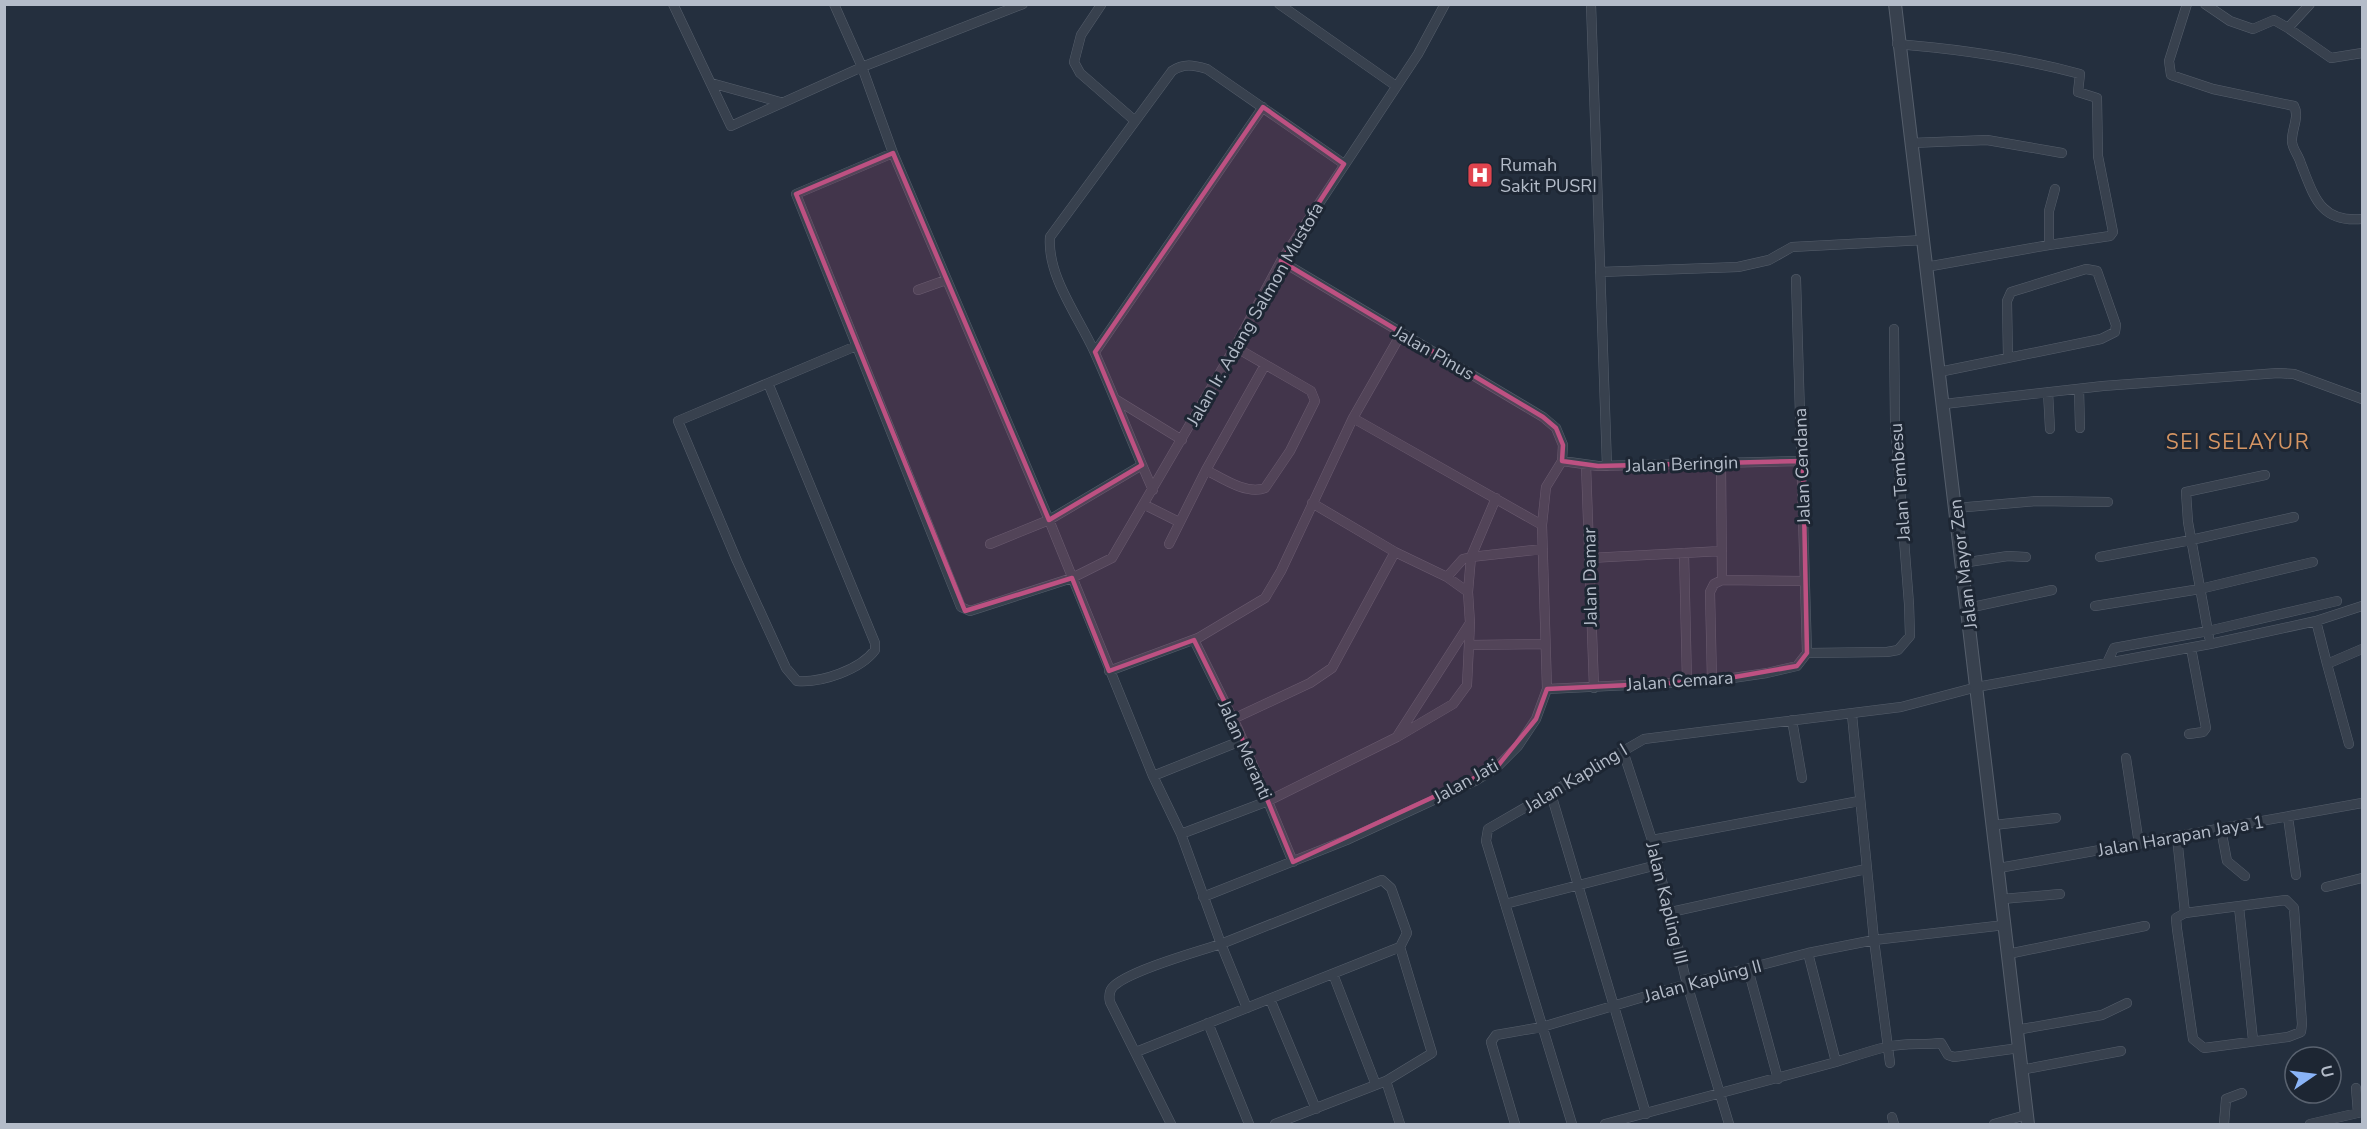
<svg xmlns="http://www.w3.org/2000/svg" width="2367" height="1129" font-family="'Nunito Sans',sans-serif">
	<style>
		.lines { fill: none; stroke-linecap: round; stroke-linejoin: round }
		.minor-casing { stroke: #565f6c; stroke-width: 10 }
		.tertiary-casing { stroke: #565f6c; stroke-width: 14 }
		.minor { stroke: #38414e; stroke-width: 9 }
		.tertiary { stroke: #38414e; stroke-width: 12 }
		.marked { fill: #bd5182; fill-opacity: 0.2; stroke: #bd5182; stroke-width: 4.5; stroke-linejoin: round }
		.labels { text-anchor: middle; stroke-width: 6; stroke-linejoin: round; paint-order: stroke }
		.poi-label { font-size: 18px; fill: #b4bcc9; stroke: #1d2633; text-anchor: start }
		.street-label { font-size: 18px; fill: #b4bcc9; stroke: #1d2633 }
		.quarter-label { font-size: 21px; letter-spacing: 1.5px; fill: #d59563; stroke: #1d2633 }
	</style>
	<rect width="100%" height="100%" fill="#242f3e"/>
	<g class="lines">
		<defs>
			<path id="minor" d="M 673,4 L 731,126 L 862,67 L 1023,4
				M 834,4 L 862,67 L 893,153 L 1049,520 L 1153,776 L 1181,834 L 1221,944 L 1382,880 L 1391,888 L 1407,933 L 1400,947 L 1136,1052
				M 1279,4 L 1396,86
				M 1591,4 L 1607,466
				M 2187,4 L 2169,61 L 2171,75 L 2213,89 L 2294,106 C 2300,117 2291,130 2292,142 C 2293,150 2299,156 2301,164 C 2314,196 2320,223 2362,219
				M 2205,4 L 2230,21 L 2253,29 L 2274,20 L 2288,28 L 2310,4
				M 1101,5 L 1081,35 L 1074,62 L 1080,73 L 1134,120
				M 2288,28 L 2331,58 L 2362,53
				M 1897,44 C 1958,49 2021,58 2080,74 L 2078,92 L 2097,98 L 2098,156 L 2113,232 L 2110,236 L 2049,245
				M 711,83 L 780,102
				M 1911,143 L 1987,140 L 2062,153
				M 893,153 L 796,194 L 961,607 L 970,611 L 1072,578 L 1112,558 L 1235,347 L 1281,261 L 1418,54 L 1445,4
				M 1926,267 L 2049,245 L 2049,211 L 2055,189
				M 1600,272 L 1738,267 L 1769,260 L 1792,247 L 1924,240
				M 1796,279 L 1807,653
				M 918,290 L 946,280
				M 1401,334 L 1353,418 L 1542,525
				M 1095,352 L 1263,107
				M 1939,372 L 2101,339 L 2115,332 L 2116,325 L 2097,271 L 2086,269 L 2011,292 L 2007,301 L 2008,358
				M 768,383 L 875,643 L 875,650 C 860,670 821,683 797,681 L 786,668 L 737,561 L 678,421 L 856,346
				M 2079,389 L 2080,428
				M 2048,392 L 2050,429
				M 1115,399 L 1182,440
				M 1944,404 L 2103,386 L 2278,373 L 2294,374 L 2362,399
				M 1562,461 L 1598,466 L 1803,461
				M 1721,463 L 1722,580 L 1805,581
				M 1586,465 L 1594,688
				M 1206,470 C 1222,478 1246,495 1265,488 L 1290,451 L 1315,401 L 1311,391 L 1235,347
				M 1153,490 C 1132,444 1115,397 1094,351 C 1078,316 1047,276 1050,237 L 1172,71 C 1184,63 1193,65 1207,69 L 1344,164
				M 1312,503 L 1395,552 L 1447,577 L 1468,592
				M 1145,505 L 1179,522
				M 1956,508 L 2036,501 L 2108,502
				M 990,544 L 1049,520 L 1142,465
				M 1169,544 L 1206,470 L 1265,365
				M 1684,553 L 1687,682
				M 2100,557 L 2191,540 L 2294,517
				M 1590,558 L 1722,551
				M 1962,563 L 2008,556 L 2026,557
				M 1447,577 L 1463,559 L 1471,557 L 1543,549
				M 2095,606 L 2200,589 L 2313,562
				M 1968,608 L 2052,590
				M 2316,621 L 2327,664
				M 2209,637 L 2188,522 L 2186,492 L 2265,475
				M 1194,640 L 1238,729 L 1293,862
				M 1470,645 L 1545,644
				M 1807,653 L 1887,652 L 1898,650 L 1910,636 L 1909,604 L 1895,423 L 1894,329
				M 2107,663 L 2114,648 L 2208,631 L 2337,601
				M 1109,671 L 1198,638 L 1265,598 L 1281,571 L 1353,418
				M 1712,681 L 1710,592 L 1714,584 L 1722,580
				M 1547,689 L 1712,681 L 1767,673 L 1797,666 L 1807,653
				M 1852,715 L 1874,940 L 1890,1063
				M 1233,719 L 1310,683 L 1332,668 L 1395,552
				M 1792,720 L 1802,778
				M 2189,734 L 2203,732 L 2206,728 L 2191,648
				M 1398,735 L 1470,623
				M 2349,744 L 2327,664 L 2362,649
				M 1623,751 L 1652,840 L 1687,984 L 1729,1124
				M 2126,758 L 2139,844
				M 1153,776 L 1243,740
				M 1551,794 L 1646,1114
				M 2288,817 L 2296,875
				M 1994,825 L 2056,818
				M 2221,829 L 2227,861 L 2245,876
				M 1181,834 L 1268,801 L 1397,737 L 1453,704 L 1467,685 L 1470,623 L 1468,592 L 1471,557 L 1496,498
				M 2177,837 L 2185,913 L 2286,900 L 2294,908 L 2302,1024 L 2301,1032 L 2288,1037 L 2204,1048 L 2193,1039 L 2177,929 L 2176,918 L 2185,913
				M 1652,840 L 1859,801
				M 1999,868 L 2362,803
				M 2326,887 L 2362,878
				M 1203,897 L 1349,839 L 1475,781 L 1496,768 L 1518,746 L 1536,719 L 1547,689 L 1542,525 L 1546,487 L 1562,461 L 1563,445 L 1556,428 L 1543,417 L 1281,261
				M 2002,899 L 2060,894
				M 1505,904 L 1657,865
				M 2239,907 L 2253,1040
				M 1671,912 L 1866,869
				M 2008,954 L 2145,926
				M 1748,969 L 1778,1079
				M 1333,974 L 1376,1085
				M 1270,999 L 1316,1109
				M 1208,1023 L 1249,1124
				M 2016,1030 L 2102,1015 L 2127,1003
				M 1836,1062 C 1852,1057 1869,1051 1886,1047 C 1904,1043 1923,1045 1941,1043 L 1948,1055 L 1954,1057 L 2019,1048
				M 2021,1070 L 2121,1051
				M 1386,1081 L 1400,1124
				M 2356,1088 L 2358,1113
				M 1892,1117 L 1894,1124
				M 1171,1124 L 1110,1002 C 1109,997 1109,992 1112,988 C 1124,972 1199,951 1221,944 L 1247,1008
				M 1275,1124 L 1386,1081 L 1432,1053 L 1400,947
				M 1515,1124 L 1491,1042 L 1496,1035 L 1542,1027 L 1687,984 L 1808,953 L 1874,940 L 2005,925
				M 1572,1124 L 1486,841 L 1488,829 L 1644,739 L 1901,707 L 1977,687 L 2210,644 L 2316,621 L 2362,606
				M 1605,1124 L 1836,1062 L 1808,953
				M 1994,1124 L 2026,1115
				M 2224,1124 L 2226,1099 L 2242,1093
				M 2310,1124 L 2362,1112"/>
			<path id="tertiary" d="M 1895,4 L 2028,1124"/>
		</defs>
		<use href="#minor" class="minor-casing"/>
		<use href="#tertiary" class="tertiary-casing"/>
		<use href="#minor" class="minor"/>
		<use href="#tertiary" class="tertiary"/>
	</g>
	<path class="marked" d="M 1263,107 L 1344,164 L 1281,261 L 1543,417 L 1556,428 L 1563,445 L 1562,461 L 1598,466 L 1803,461 L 1807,653 L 1797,666 L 1712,681 L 1547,689 L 1536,719 L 1496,768 L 1293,862 L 1238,729 L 1194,640 L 1109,671 L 1072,578 L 965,611 L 796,194 L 893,153 L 1049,520 L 1142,465 L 1095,352 Z"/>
	<defs>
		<symbol id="hospital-square" viewBox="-11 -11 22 22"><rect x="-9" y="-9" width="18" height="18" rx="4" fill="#e0444e" stroke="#1d2633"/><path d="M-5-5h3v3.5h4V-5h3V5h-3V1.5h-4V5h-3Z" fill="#fff"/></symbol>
	</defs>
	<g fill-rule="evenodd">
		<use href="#hospital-square" x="1465" y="160" width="30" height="30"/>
	</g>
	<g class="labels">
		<g class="poi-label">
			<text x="1500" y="171">Rumah<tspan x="1500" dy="21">Sakit PUSRI</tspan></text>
		</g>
		<g class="street-label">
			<text transform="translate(1255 314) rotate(-60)" y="6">Jalan Ir. Adang Salmon Mustofa</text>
			<text transform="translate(1434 353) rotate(30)" y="6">Jalan Pinus</text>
			<text transform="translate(1682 464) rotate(-2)" y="6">Jalan Beringin</text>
			<text transform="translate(1802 466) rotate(-92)" y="6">Jalan Cendana</text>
			<text transform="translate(1900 482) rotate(-94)" y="6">Jalan Tembesu</text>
			<text transform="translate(1963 564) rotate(-97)" y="6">Jalan Mayor Zen</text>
			<text transform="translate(1590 577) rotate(-91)" y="6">Jalan Damar</text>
			<text transform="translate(1680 681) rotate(-4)" y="6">Jalan Cemara</text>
			<text transform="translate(1245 750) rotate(66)" y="6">Jalan Meranti</text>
			<text transform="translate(1576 778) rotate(-31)" y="6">Jalan Kapling I</text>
			<text transform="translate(1466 781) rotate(-29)" y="6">Jalan Jati</text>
			<text transform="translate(2181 836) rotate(-10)" y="6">Jalan Harapan Jaya 1</text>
			<text transform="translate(1667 903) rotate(76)" y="6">Jalan Kapling III</text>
			<text transform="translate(1703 981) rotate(-15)" y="6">Jalan Kapling II</text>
		</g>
		<g class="quarter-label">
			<text x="2238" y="449">SEI SELAYUR</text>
		</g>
	</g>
	<rect width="2367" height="1129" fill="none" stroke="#b4bcc9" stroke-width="12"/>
	<g transform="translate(2313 1075) rotate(76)"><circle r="28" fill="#1d2633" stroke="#59626f" stroke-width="1.5"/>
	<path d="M0-4.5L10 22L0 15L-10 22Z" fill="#8ab4f8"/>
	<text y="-9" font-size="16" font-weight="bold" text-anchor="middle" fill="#b4bcc9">U</text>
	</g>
</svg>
